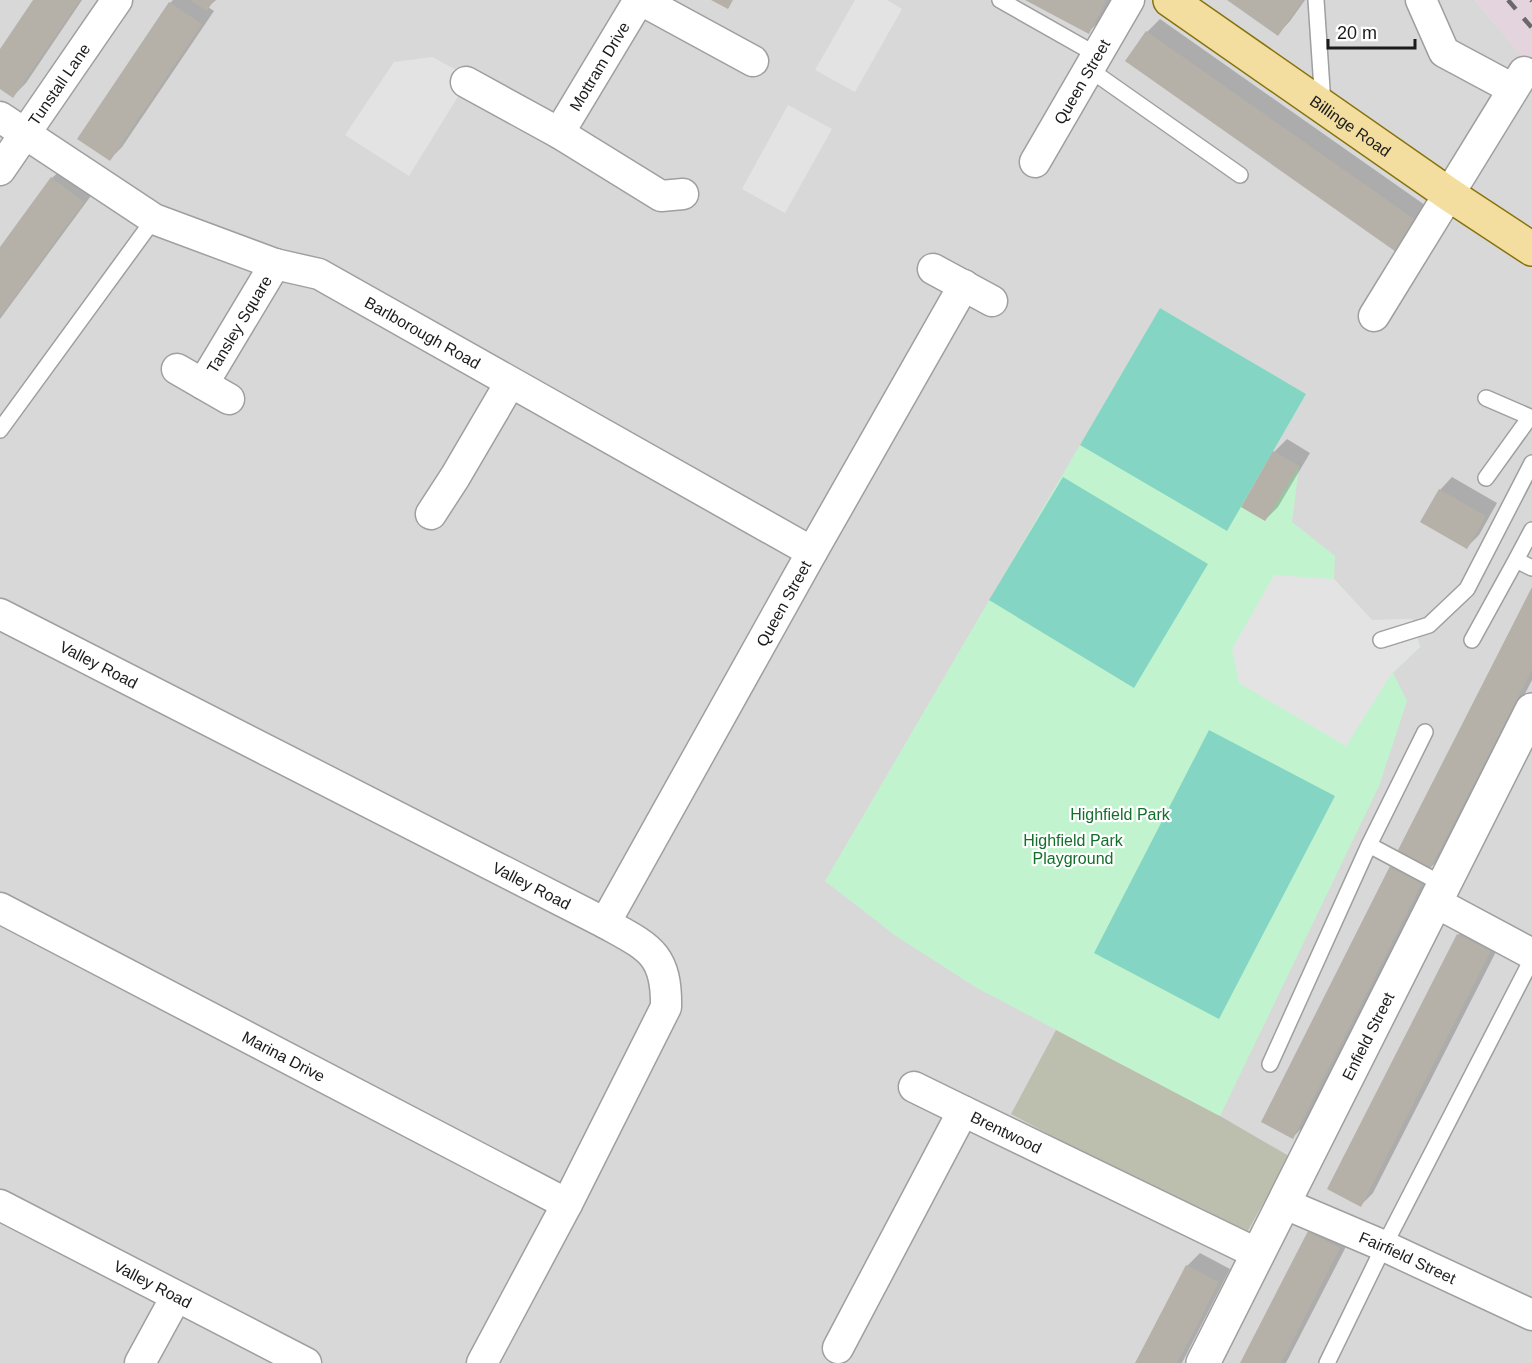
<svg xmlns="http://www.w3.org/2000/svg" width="1532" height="1363" font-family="Arial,sans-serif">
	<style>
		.residential { fill: #d9d8d8 }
		.industrial { fill: #e4d4de }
		.construction { fill: #bcbfae }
		.park { fill: #c1f4ce }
		.pitch { fill: #85d5c5 }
		.parking { fill: #e3e3e3 }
		.shadow { fill: #0003 }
		.building { fill: #b5b0a8 }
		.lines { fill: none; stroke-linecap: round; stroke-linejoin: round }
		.service-casing { stroke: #9f9f9f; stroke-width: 18 }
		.minor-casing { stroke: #9f9f9f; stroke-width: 33 }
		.tertiary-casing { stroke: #9f9f9f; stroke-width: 36 }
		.primary-casing { stroke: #86730c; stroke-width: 36 }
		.service { stroke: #fff; stroke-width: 15 }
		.minor { stroke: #fff; stroke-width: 30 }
		.tertiary { stroke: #fff; stroke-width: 33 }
		.primary { stroke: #f3de9f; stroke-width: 33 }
		.rail { stroke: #696969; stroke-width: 4.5; stroke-dasharray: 12 12; stroke-linecap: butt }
		.labels { text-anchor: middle; stroke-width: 4.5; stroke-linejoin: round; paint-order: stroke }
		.street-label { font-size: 16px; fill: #1b1b1b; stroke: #fff }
		.park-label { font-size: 16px; fill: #146e2c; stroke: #fff }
	</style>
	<rect width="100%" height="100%" fill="#eceae1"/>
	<path class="residential" d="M 0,0 L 1475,0 L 1532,68 L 1532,1363 L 0,1363 Z"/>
	<path class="industrial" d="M 1475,0 L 1532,0 L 1532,68 L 1530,66 Z"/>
	<path class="construction" d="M 1056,1030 L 1220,1116 L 1289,1156 L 1244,1238 L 1011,1114 Z"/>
	<path class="park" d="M 1160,308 L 1306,394 L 1273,451 L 1299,466 L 1292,522 L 1335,556 L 1334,579 L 1372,620 L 1412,619 L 1420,647 L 1393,673 L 1407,701 L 1379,786 L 1220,1116 L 977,988 L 896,936 L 825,881 Z"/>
	<path class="pitch" d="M 1160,308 L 1306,394 L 1227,531 L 1080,445 Z
		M 1063,477 L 1208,564 L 1134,688 L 989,600 Z
		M 1209,730 L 1335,796 L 1219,1019 L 1094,953 Z"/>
	<path class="parking" d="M 855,0 L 887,0 L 902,9 L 855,92 L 815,70 Z
		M 432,57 L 470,77 L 409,176 L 345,135 L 394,62 Z
		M 788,105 L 832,129 L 785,213 L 742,189 Z
		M 1274,575 L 1334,579 L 1372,620 L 1412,619 L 1420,647 L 1392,673 L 1346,746 L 1239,683 L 1232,649 Z"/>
	<path class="shadow" d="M 35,0 L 82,0 L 26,83 L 13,96 L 0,87 L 0,51 Z
		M 173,0 L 216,0 L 208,7 L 214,11 L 122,147 L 110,159 L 170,3 Z
		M 1029,0 L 1112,0 L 1101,20 L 1088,32 Z
		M 1230,0 L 1305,0 L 1290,21 L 1278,34 Z
		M 1160,19 L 1432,210 L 1411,239 L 1127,61 L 1147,32 Z
		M 65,166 L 96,189 L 0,319 L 0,250 L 52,178 Z
		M 1287,439 L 1310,453 L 1278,507 L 1265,520 L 1243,506 L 1274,452 Z
		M 1452,477 L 1497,503 L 1479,535 L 1467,547 L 1440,490 Z
		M 1532,591 L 1532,680 L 1442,857 L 1430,868 L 1434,870 L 1306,1124 L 1293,1137 L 1391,867 L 1402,856 Z
		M 1471,922 L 1503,938 L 1373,1193 L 1361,1205 L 1458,935 Z
		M 1321,1219 L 1352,1235 L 1286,1363 L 1242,1363 L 1309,1232 Z
		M 1200,1253 L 1230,1269 L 1182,1363 L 1137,1363 L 1187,1266 Z"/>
	<path class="building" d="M 33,0 L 80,0 L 13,98 L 0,89 L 0,49 Z
		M 190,0 L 214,0 L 207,11 Z
		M 711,0 L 733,0 L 728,9 Z
		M 1025,0 L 1104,0 L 1106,1 L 1089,34 Z
		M 1227,0 L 1303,0 L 1278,36 Z
		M 169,2 L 202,24 L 110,161 L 77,139 Z
		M 1146,31 L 1420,223 L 1399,254 L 1125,61 Z
		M 51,177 L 84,202 L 0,317 L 0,247 Z
		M 1273,451 L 1299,466 L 1265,521 L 1241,507 Z
		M 1439,489 L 1486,516 L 1467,549 L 1420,522 Z
		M 1532,587 L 1532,670 L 1429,871 L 1396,854 Z
		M 1390,866 L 1422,883 L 1293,1139 L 1261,1122 Z
		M 1457,934 L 1491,951 L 1361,1207 L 1327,1189 Z
		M 1308,1231 L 1340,1248 L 1285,1356 L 1281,1363 L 1240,1363 Z
		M 1186,1265 L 1219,1282 L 1201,1318 L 1177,1363 L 1135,1363 Z"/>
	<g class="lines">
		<defs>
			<path id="service" d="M 1000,0 L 1097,55
				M 1316,0 L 1323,104
				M 1089,69 L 1240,175
				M 0,430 L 154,219
				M 1486,478 L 1530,417 L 1486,398
				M 1516,560 L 1532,530
				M 1381,640 L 1429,625 L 1467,589 L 1532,463
				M 1472,640 L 1516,560 L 1532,568
				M 1425,732 L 1369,845 L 1444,885
				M 1270,1064 L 1369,845
				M 1327,1363 L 1384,1246 L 1532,959"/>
			<g id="minor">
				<path d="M 641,0 L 753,61"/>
				<path d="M 1421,0 L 1444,52 L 1513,89"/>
				<path d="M 466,82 L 559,133 L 661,196 L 683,194"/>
				<path id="s1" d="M 0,117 L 154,219 L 275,264 L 319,274 L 812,552"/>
				<path id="s2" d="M 559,133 L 639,0"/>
				<path id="s3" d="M 1035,162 L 1129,0"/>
				<path id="s4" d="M 0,170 L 117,0"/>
				<path d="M 933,269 L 992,301"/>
				<path d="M 1374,316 L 1524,72"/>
				<path d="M 177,369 L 229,399"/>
				<path id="s5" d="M 203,384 L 275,264"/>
				<path d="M 431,514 L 455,477 L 510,383"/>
				<path id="s6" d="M 0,614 L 605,923 C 648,947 667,953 666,1007 L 567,1204 L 482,1363"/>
				<path d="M 1435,902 L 1532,954"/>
				<path id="s7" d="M 0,908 L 567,1204"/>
				<path id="s8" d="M 605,923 L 812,552 L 964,285"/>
				<path d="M 914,1087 L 963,1111"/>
				<path id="s9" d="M 1283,1203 L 1384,1246 L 1532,1315"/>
				<path id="s10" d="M 0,1205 L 306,1363"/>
				<path id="s11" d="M 838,1348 L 963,1111 L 1258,1254"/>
				<path d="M 140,1363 L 176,1297"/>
			</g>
			<g id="tertiary">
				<path id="s12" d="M 1203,1363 L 1532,710"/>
			</g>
			<g id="primary">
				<path id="s13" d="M 1170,0 L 1450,195 L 1532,249"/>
			</g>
		</defs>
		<use href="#service" class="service-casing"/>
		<use href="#minor" class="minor-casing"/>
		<use href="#tertiary" class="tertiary-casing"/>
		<use href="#primary" class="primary-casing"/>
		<use href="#service" class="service"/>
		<use href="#minor" class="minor"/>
		<use href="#tertiary" class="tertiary"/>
		<use href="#primary" class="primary"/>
		<path class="rail" d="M 1508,0 L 1532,28
			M 1531,0 L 1532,1"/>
	</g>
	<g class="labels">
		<g class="street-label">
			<text dy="6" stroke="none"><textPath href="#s2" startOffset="78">Mottram Drive</textPath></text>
			<text dy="6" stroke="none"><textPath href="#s3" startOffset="93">Queen Street</textPath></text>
			<text dy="6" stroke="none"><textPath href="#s4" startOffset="104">Tunstall Lane</textPath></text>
			<text dy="6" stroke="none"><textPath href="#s13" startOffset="220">Billinge Road</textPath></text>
			<text dy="6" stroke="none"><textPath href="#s5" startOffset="70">Tansley Square</textPath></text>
			<text dy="6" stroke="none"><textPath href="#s1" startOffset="478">Barlborough Road</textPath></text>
			<text dy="6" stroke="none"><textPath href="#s8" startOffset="366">Queen Street</textPath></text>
			<text dy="6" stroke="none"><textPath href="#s6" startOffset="111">Valley Road</textPath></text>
			<text dy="6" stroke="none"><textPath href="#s6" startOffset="597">Valley Road</textPath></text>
			<text dy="6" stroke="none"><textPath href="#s12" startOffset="366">Enfield Street</textPath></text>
			<text dy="6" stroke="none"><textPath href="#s7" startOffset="320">Marina Drive</textPath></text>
			<text dy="6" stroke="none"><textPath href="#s11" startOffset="316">Brentwood</textPath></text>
			<text dy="6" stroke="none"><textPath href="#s9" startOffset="136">Fairfield Street</textPath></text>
			<text dy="6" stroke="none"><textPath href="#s10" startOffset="172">Valley Road</textPath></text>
		</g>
		<g class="park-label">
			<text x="1120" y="820">Highfield Park</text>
			<text x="1073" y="846">Highfield Park<tspan x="1073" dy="18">Playground</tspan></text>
		</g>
	</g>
	<path d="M1328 39v9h87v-9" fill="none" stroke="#1b1b1b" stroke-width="3"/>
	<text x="1337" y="39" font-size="18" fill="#1b1b1b" stroke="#ffffff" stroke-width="4.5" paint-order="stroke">20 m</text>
</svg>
